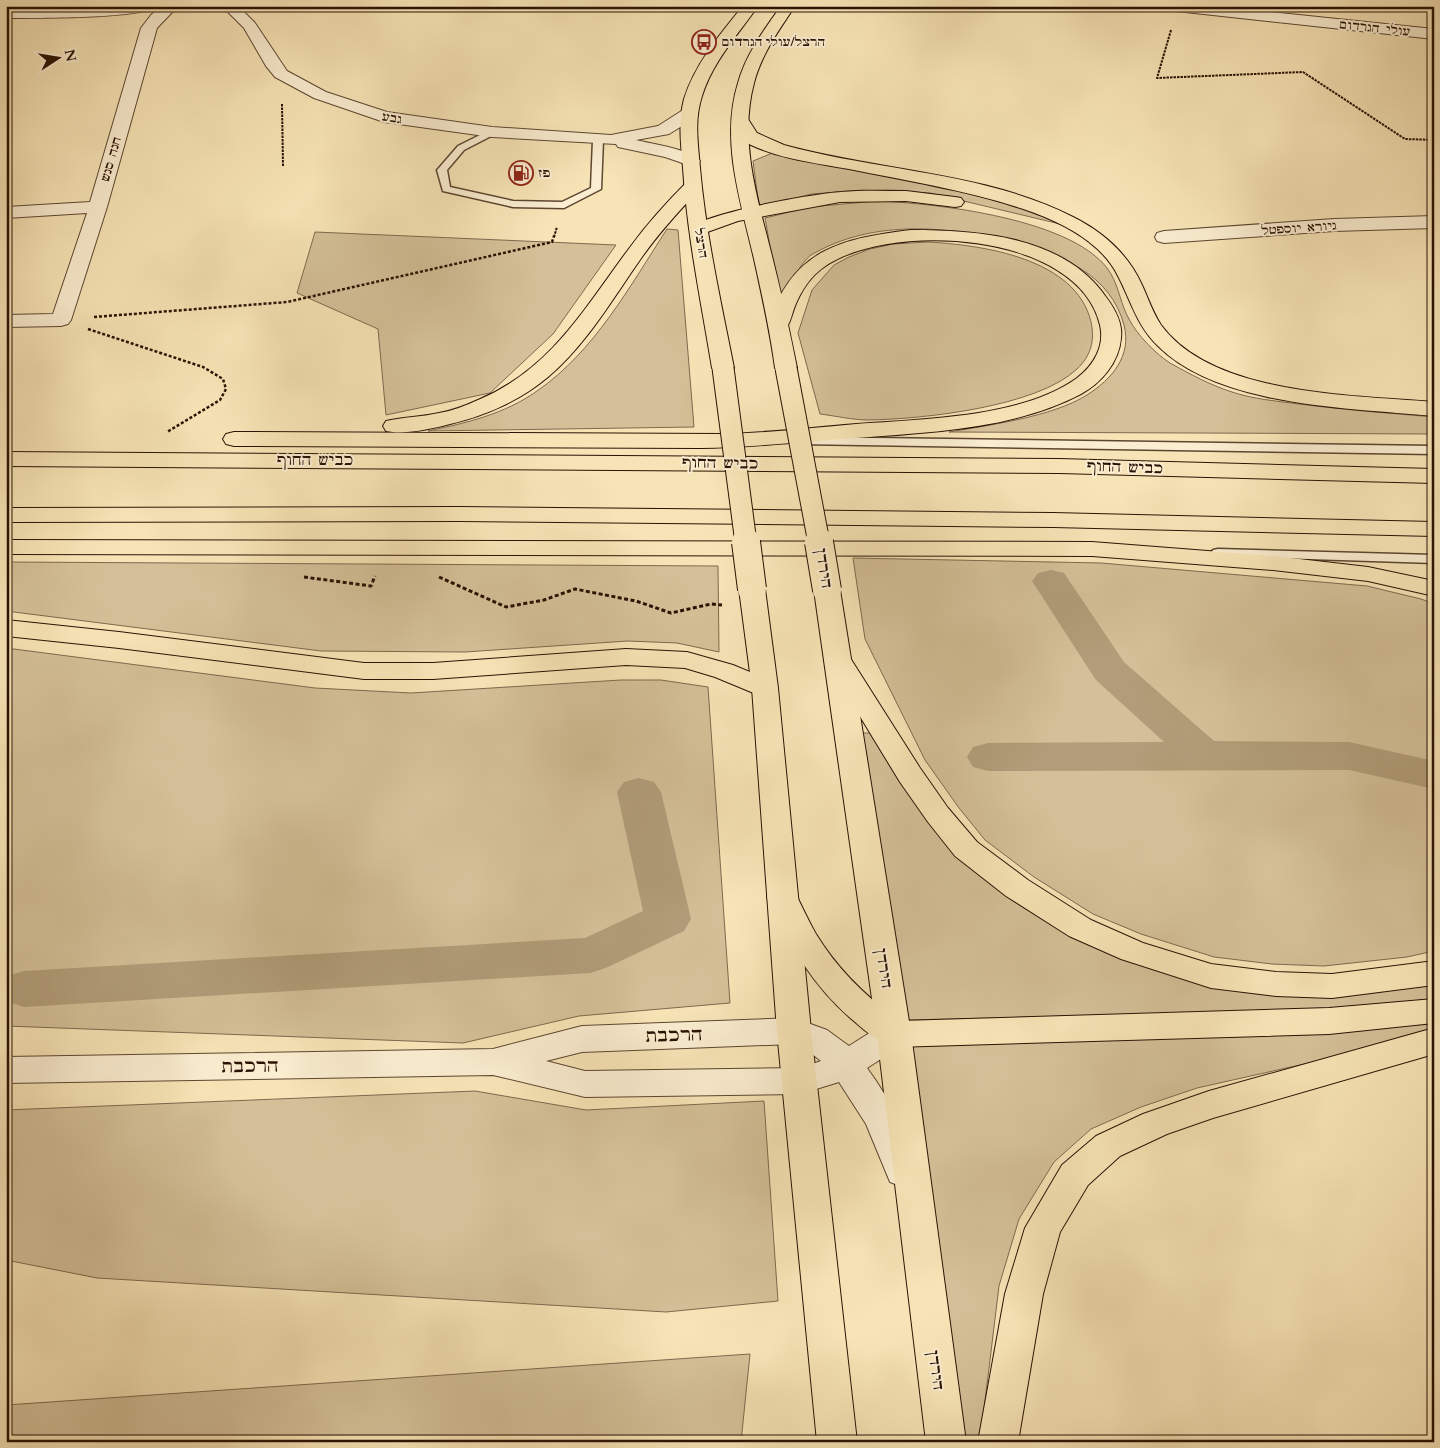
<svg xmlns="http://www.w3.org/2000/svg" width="1440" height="1448" font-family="Cardo,'Frank Ruhl Libre',serif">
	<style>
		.green { fill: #d4c098; stroke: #7e694e }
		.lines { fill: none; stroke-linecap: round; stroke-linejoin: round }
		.canal { fill: #b19d79; fill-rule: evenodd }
		.service-casing { stroke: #5c4630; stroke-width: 3 }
		.minor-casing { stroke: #5c4630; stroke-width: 2 }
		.tertiary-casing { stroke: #5c4630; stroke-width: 2 }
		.trunk-casing { stroke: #291204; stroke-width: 2 }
		.motorway-casing { stroke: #291204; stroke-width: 2 }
		.path-far2 { stroke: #291204; stroke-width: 2; stroke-dasharray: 2.5 1; stroke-linecap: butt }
		.path-far1 { stroke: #291204; stroke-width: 2.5; stroke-dasharray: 3 2; stroke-linecap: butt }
		.path { stroke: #291204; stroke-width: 3; stroke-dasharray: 4 2.5; stroke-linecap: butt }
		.service { fill: #faedd0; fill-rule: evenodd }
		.minor { fill: #faedd0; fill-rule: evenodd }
		.tertiary { fill: #faedd0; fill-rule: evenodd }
		.trunk { fill: #f7e4b6; fill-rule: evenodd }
		.motorway { fill: #f7e4b6; fill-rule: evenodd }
		.trunk-bridge-far1-casing { stroke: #291204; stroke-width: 23; stroke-linecap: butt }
		.trunk-bridge-casing { stroke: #291204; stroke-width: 30; stroke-linecap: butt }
		.trunk-bridge-far1 { stroke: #f7e4b6; stroke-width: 21 }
		.trunk-bridge { stroke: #f7e4b6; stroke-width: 28 }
		.labels { text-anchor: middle; stroke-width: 4; stroke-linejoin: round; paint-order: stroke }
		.far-street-label { font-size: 12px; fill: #291204; stroke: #faedd0 }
		.far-poi-label { font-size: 12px; font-weight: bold; fill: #291204; stroke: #faedd0; text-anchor: start }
		.street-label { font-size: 15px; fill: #291204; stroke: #faedd0 }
		.near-street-label { font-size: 18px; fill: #291204; stroke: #faedd0 }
	</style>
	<rect width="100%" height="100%" fill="#f7e4b6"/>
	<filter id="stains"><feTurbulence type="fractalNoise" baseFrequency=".004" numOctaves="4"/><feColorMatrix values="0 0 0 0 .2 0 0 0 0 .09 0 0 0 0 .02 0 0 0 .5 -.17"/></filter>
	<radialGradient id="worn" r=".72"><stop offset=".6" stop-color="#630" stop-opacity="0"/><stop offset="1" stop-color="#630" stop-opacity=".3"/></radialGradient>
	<path class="green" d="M 775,152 L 972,194 L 1037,213 L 1060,224 L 930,193 L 863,190 L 812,194 L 759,207 L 753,161 Z
		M 876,201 C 935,203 1079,219 1111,274 C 1119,288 1121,305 1129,319 C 1137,335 1156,354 1170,363 C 1190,374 1210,385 1232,392 C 1253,399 1276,401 1299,404 C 1344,410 1389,413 1434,417 L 1434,434 L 949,432 C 989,425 1052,417 1087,395 C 1112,379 1132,356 1124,325 C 1111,276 1064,256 1020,244 C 952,226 874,218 811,255 C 802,261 789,287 779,297 L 765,218 L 810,207 Z
		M 667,229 L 678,230 L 694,427 L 428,431 C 466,423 505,414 537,391 C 594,352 630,286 667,229 Z
		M 315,232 L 616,245 L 553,334 L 490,393 L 386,415 L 378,329 L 297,293 Z
		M 928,242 C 982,245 1076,258 1091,322 C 1095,340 1091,356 1077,369 C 1037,407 923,419 869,420 C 853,420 836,416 820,414 L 798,333 L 812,290 L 834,265 L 849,257 L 870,249 L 893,244 Z
		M 853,558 L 1101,563 L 1367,586 L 1421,599 L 1434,604 L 1434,951 L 1407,957 L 1324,966 L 1272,964 L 1214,957 L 1141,934 L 1093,914 L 1034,877 L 985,840 L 959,808 L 925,760 L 865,639 Z
		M 6,562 L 718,566 L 719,652 L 677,643 L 628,641 L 465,652 L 321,651 L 6,611 Z
		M 6,648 L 315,688 L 411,693 L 621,680 L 661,680 L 708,687 L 730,1003 L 579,1016 L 463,1043 L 6,1026 Z
		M 862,733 L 873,733 L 958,852 L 1210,983 L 1434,982 L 1434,1000 L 1325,1010 L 908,1020 Z
		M 1434,1018 L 1434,1035 L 1197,1088 L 1141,1107 L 1091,1129 L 1054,1162 L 1019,1219 L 999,1286 L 980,1442 L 964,1442 L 911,1044 Z
		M 475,1091 L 586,1110 L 764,1101 L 778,1301 L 666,1312 L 97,1278 L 6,1260 L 6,1110 Z
		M 750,1354 L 741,1442 L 6,1442 L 6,1405 Z"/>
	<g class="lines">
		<path class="canal" d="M 1051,570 L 1064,573 L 1124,662 L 1214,741 L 1349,742 L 1434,761 L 1434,789 L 1349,770 L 988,771 L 973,767 L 967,757 L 973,747 L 988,743 L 1164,742 L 1096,680 L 1090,671 L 1032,581 L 1038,573 Z
			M 639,778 L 654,782 L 661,792 L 691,919 L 684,931 L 608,967 L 591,973 L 24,1007 L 6,1001 L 7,976 L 24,971 L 585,938 L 643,911 L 617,792 L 624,782 Z"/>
		<defs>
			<path id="service" d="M 492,129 L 497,132 L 495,134 L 464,150 L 447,170 L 450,187 L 513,201 L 562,202 L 591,188 L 593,140 L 598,137 L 603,140 L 601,189 L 564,208 L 513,207 L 443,191 L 437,170 L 439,168 L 458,146 Z
				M 803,437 L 1434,446 L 1434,454 L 799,444 L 797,441 L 799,438 Z
				M 1218,549 L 1434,555 L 1434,563 L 1213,556 L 1211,553 L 1213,550 Z"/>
			<path id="minor" d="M 120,6 L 156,6 C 146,19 29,18 6,18 L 6,10 Z
				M 162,6 L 178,6 L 157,28 L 107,207 L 71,320 L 68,324 L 61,326 L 6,327 L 6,315 L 53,314 L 87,213 L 6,218 L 6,207 L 90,202 L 141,28 L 151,15 Z
				M 222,6 L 238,6 L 255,23 L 287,71 L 326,92 L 387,112 L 492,127 L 611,135 L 658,126 L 683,110 L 695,110 L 697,114 L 695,118 L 669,134 L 636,140 C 651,144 691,149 700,161 L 697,165 L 691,166 L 665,157 L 618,147 L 616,144 L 492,137 L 384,122 L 314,98 L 275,77 L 266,66 L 244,28 Z
				M 1160,6 L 1211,6 L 1434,29 L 1434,39 L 1167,10 Z
				M 1434,216 L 1434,228 L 1334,231 L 1164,243 L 1157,241 L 1155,237 L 1157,233 L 1164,231 L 1334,219 Z"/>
			<path id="tertiary" d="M 794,1018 L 827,1030 L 849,1046 L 882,1025 L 894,1021 L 906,1025 L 911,1034 L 906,1043 L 867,1068 C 890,1099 908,1136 921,1172 L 916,1182 L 903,1187 L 890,1182 L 866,1124 L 839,1082 L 800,1094 L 585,1097 L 493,1075 L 6,1083 L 6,1057 L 493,1049 L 582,1026 ZM 793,1044 L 807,1050 L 821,1061 L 800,1068 L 585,1071 L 546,1061 L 582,1052 Z"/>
			<path id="trunk" d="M 743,6 L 758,6 C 737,36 713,61 702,96 C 694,120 698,144 700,168 C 706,236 721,302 734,368 L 730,372 L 723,374 L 716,372 L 712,368 C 701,301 687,235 683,168 C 681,145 678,122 684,99 C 695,64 720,34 743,6 Z
				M 781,6 L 795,6 C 779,30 761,55 754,83 C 738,142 759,203 773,260 C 782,296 790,332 797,368 L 793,372 L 786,374 L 779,372 L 775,368 C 770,331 762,295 754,259 C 741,202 720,141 738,83 C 746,54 764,30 781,6 Z
				M 752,581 L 761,584 L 765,589 L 778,688 L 811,1031 L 857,1442 L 817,1442 L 777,1031 L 752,688 L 739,589 L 743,584 Z
				M 827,582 L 836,585 L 840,590 L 911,1034 L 966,1442 L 926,1442 L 877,1034 L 814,590 L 818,585 Z"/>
			<path id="motorway" d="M 740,115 L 746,116 L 757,133 L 784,145 C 877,171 986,172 1073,217 C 1103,232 1128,254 1142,285 C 1148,298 1153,313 1161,325 C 1213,396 1354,395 1434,402 L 1434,416 C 1351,408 1219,407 1158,346 C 1137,326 1131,301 1118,276 C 1102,243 1063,223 1029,211 C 971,191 909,181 849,169 C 816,163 781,159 751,145 C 741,140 735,130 732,120 L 734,116 Z
				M 692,182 L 698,183 L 701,187 L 698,191 C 678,212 659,233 642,257 C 613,298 587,344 548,377 C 521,400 485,416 450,424 C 431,429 405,435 386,431 L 383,426 L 386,421 C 403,417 421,417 439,413 C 452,411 465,406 478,400 C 552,369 585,307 631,246 C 648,223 666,203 686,183 Z
				M 906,191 L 955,197 L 961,198 L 964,202 L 961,206 L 955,207 L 906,201 L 840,202 L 738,221 L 699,235 L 692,233 L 690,229 C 700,214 817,193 841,192 C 862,190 884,191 906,191 Z
				M 911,230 C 978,230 1064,236 1106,297 C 1115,309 1123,323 1121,338 C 1119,363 1101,383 1081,394 C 1012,430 931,432 856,438 C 804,442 753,447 701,448 L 234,446 L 226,444 L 223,439 L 226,434 L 234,432 L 722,434 C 767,433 811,428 856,424 C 922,419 1022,418 1077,378 C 1094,365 1105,346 1100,325 C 1078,231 889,221 824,267 C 811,276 801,291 795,306 C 792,313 791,322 786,328 L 779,330 L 772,328 L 769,324 C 791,250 842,238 911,230 Z
				M 6,452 L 1059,459 L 1434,469 L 1434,483 L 1059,473 L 6,466 Z
				M 458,507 L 1053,513 L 1434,522 L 1434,536 L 1053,527 L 458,521 L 6,522 L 6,508 Z
				M 6,540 L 1092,542 L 1273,556 L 1368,567 L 1434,581 L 1434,596 L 1368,581 L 1273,570 L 1092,556 L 6,554 Z
				M 6,620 L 119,632 L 364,663 L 433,663 L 626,649 L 687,652 L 733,665 L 774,682 L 778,688 L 774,694 L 765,696 L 756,694 L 715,677 L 685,668 L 626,665 L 433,679 L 364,679 L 119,648 L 6,636 Z
				M 838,651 L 847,653 L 920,768 L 948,808 L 977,842 L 1028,880 L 1091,920 L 1143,943 L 1211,964 L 1276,972 L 1332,974 L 1434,961 L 1434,985 L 1332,998 L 1276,996 L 1211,988 L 1121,959 L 1069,936 L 1006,896 L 955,856 L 928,822 L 900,782 L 825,659 L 829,653 Z
				M 782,886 L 793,889 C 801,904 808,920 816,934 C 838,970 866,997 900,1021 L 1329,1008 L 1434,999 L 1434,1023 L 1329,1034 L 894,1047 C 879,1042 867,1033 855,1022 C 814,988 789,945 767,897 L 771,889 Z
				M 1434,1028 L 1434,1054 L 1213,1118 L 1167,1134 L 1120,1156 L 1088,1185 L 1060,1232 L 1043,1294 L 1018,1442 L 978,1442 L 1005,1294 L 1025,1228 L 1062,1165 L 1096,1136 L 1143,1114 L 1209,1091 Z"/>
		</defs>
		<use href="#service" class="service-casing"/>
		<use href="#minor" class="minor-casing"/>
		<use href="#tertiary" class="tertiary-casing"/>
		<use href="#trunk" class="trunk-casing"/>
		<use href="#motorway" class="motorway-casing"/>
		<path class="path-far2" d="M 1171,30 L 1157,78 L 1303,72 L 1405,139 L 1434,140
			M 282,104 L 283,166
			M 554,237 L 557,227"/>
		<path class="path-far1" d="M 94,317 L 287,302 L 552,242 L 554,236
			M 88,329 L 203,367 L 223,379 L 226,389 L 220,400 L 167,432"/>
		<path class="path" d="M 304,577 L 371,586 L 375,576
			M 439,577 L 506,607 L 544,600 L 575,589 L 636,601 L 671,613 L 711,604 L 722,605"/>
		<use href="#service" class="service"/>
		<use href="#minor" class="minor"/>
		<use href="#tertiary" class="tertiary"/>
		<use href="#trunk" class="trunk"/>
		<use href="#motorway" class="motorway"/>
		<defs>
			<path id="trunk-bridge-far1" d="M 723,368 L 746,543
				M 786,368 L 819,543"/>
			<path id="trunk-bridge" d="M 746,542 L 752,589
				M 819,542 L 827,590"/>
		</defs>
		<use href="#trunk-bridge-far1" class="trunk-bridge-far1-casing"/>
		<use href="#trunk-bridge" class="trunk-bridge-casing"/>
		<use href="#trunk-bridge-far1" class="trunk-bridge-far1"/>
		<use href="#trunk-bridge" class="trunk-bridge"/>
	</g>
	<defs>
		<symbol id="bus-ring" viewBox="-11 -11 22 22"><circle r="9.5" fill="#faedd0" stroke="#8f2418" stroke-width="1.5"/><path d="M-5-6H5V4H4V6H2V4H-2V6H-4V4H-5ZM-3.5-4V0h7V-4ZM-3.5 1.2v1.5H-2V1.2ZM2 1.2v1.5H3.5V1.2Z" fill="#8f2418"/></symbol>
		<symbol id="fuel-ring" viewBox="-11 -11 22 22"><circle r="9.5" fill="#faedd0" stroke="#8f2418" stroke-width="1.5"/><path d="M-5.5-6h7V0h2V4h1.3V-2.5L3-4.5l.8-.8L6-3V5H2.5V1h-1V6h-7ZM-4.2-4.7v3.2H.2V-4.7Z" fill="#8f2418"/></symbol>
	</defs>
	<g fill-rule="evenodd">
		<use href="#bus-ring" x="690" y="28" width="28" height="28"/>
		<use href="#fuel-ring" x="507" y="159" width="28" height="28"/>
	</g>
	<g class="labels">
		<g class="far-street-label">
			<text transform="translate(1375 28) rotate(6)" y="4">עולי הגרדום</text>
			<text transform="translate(392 118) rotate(10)" y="4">גבע</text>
			<text transform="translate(111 159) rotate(-74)" y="4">חנה סנש</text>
			<text transform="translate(1299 228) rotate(-4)" y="4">גיורא יוספטל</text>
			<text transform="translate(701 243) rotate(80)" y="4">הרצל</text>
		</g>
		<g class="far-poi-label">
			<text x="722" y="46">הרצל/עולי הגרדום</text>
			<text x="538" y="177">פז</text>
		</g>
		<g class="street-label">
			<text x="315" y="465">כביש החוף</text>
			<text transform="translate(720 463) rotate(1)" y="5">כביש החוף</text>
			<text transform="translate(1125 467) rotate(2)" y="5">כביש החוף</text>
			<text transform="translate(824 568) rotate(81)" y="5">הירדן</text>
			<text transform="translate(884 968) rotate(81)" y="5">הירדן</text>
			<text transform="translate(936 1370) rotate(82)" y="5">הירדן</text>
		</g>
		<g class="near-street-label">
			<text transform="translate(674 1035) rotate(-2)" y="6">הרכבת</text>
			<text transform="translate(250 1066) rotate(-1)" y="6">הרכבת</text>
		</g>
	</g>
	<rect width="1440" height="1448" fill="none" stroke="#f7e4b6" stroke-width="25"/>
	<rect x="8" y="8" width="1425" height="1433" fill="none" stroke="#291204" stroke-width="2.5"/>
	<rect x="12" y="12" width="1415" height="1423" fill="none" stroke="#291204"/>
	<g transform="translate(58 58) rotate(78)" stroke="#faedd0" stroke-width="4" paint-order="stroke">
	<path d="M0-4L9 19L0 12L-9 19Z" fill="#291204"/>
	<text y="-8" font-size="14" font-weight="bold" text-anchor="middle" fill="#291204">N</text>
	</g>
	<rect width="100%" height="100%" filter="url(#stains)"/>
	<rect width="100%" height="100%" fill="url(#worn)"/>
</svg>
